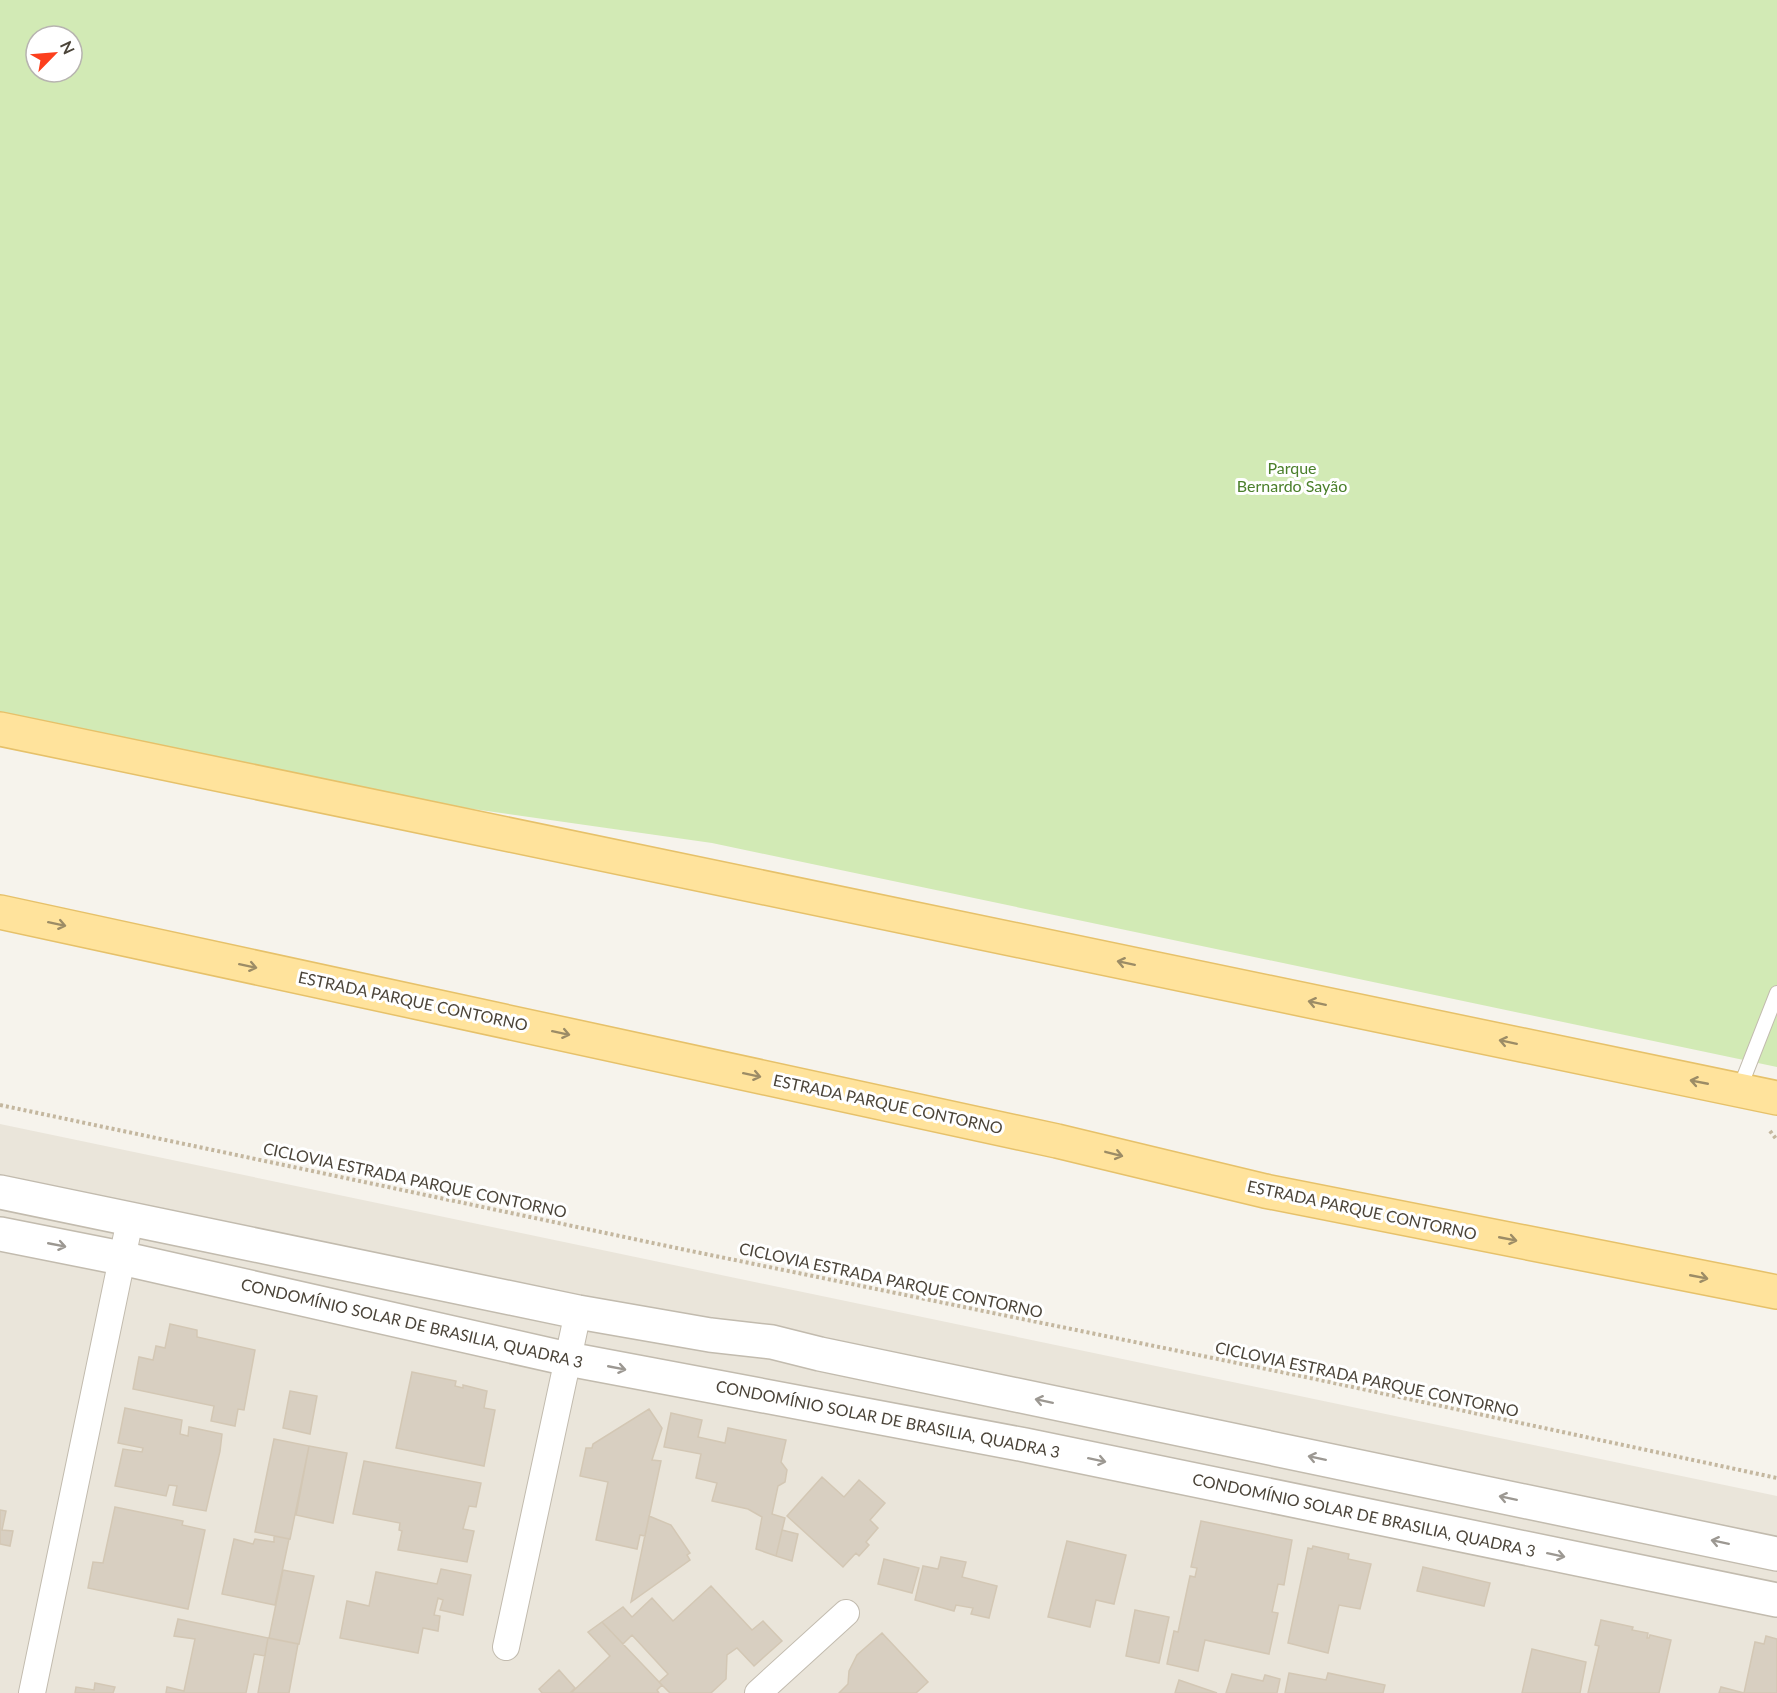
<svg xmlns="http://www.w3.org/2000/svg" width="1777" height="1693" font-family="Lato,sans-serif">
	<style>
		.residential { fill: #eae5da }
		.green { fill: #d2eab5; fill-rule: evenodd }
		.building { fill: #d8cfc1; stroke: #d3c7b4; stroke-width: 1.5 }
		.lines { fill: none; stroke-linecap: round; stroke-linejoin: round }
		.service-casing { stroke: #c2bbae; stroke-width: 16 }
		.minor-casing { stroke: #c2bbae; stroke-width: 28 }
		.tertiary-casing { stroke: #c2bbae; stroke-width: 36 }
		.primary-casing { stroke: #e6c16a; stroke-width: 36 }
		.path { stroke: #c4b79f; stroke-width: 4; stroke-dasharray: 3 3; stroke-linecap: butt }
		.service { stroke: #fff; stroke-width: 14 }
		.minor { stroke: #fff; stroke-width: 26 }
		.tertiary { stroke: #fff; stroke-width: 33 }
		.primary { stroke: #ffe39c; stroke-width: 33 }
		.oneway { stroke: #9c8c66 }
		.oneway2 { stroke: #9c9892 }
		.labels { text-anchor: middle; stroke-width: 6; stroke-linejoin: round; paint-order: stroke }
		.park-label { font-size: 16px; fill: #4a7f2a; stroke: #fff }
		.street-label { font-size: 16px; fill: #4b4439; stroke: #fff }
	</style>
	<rect width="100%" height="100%" fill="#f6f3ec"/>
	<path class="residential" d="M 0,1124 L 1777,1496 L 1777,1693 L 0,1693 Z"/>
	<path class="green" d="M 0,0 L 1777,0 L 1777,1067 L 712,843 L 184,768 L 0,728 ZM 36,36 L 72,36 L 72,72 L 36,72 Z"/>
	<path class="building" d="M 170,1324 L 197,1330 L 197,1337 L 255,1350 L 244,1410 L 238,1409 L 235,1426 L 211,1421 L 214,1406 L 133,1389 L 139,1357 L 153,1360 L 156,1346 L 165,1348 Z
		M 412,1372 L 456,1381 L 455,1386 L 463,1388 L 463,1385 L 487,1391 L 484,1408 L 495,1410 L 484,1466 L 396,1448 Z
		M 290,1391 L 317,1396 L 310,1434 L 283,1428 Z
		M 125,1408 L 182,1420 L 180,1434 L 188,1436 L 189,1427 L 222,1434 L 220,1451 L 206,1511 L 173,1505 L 177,1486 L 169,1485 L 166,1496 L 115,1486 L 123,1449 L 142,1452 L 143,1448 L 118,1443 Z
		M 649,1409 L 662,1428 L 652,1460 L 661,1461 L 645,1536 L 640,1535 L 637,1549 L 596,1540 L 608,1482 L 580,1476 L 586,1448 L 592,1448 L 593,1444 Z
		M 671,1413 L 702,1420 L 698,1437 L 725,1443 L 728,1428 L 786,1440 L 781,1462 L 787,1470 L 785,1482 L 778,1486 L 772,1514 L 785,1518 L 776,1556 L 756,1549 L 762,1517 L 748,1509 L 712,1501 L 717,1483 L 696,1478 L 701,1454 L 664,1447 Z
		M 274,1439 L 309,1446 L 290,1539 L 255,1532 Z
		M 309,1446 L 347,1453 L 333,1523 L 296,1515 Z
		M 364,1461 L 481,1483 L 476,1507 L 469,1506 L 463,1529 L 474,1531 L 467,1562 L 398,1550 L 402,1531 L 399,1530 L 400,1523 L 353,1514 Z
		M 822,1477 L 844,1497 L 859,1480 L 885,1503 L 870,1520 L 878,1528 L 866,1542 L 869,1545 L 859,1556 L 856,1553 L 843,1567 L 787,1516 Z
		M 115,1507 L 183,1521 L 182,1525 L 205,1530 L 188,1609 L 88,1588 L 93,1562 L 103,1563 Z
		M 0,1510 L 6,1511 L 2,1530 L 13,1531 L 10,1546 L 0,1544 Z
		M 649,1516 L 671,1525 L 690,1553 L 687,1555 L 690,1560 L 631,1602 Z
		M 1201,1521 L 1292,1540 L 1284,1585 L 1278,1584 L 1272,1612 L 1278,1613 L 1269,1654 L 1205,1640 L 1198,1671 L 1167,1664 L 1174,1631 L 1178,1632 L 1190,1576 L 1195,1577 L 1197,1568 L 1191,1567 Z
		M 782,1530 L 798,1534 L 792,1561 L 776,1556 Z
		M 274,1536 L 289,1539 L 275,1605 L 222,1594 L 234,1539 L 253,1544 L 255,1539 L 274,1542 Z
		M 1067,1541 L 1126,1555 L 1114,1604 L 1096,1600 L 1090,1627 L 1048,1617 Z
		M 1313,1546 L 1349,1554 L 1348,1559 L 1371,1564 L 1360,1609 L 1339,1605 L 1328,1653 L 1288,1643 L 1308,1548 L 1312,1549 Z
		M 941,1557 L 966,1562 L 962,1577 L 997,1586 L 989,1618 L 971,1614 L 973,1608 L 956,1605 L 954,1611 L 915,1600 L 923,1566 L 938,1569 Z
		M 884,1559 L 919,1568 L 912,1593 L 878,1584 Z
		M 1423,1567 L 1490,1583 L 1484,1606 L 1417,1591 Z
		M 441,1569 L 471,1575 L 463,1615 L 440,1610 L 443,1600 L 438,1598 L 434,1615 L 440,1616 L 438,1631 L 423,1628 L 418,1653 L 340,1638 L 347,1601 L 369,1606 L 376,1572 L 437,1584 Z
		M 283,1570 L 314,1576 L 299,1644 L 269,1638 Z
		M 711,1586 L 752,1630 L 763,1621 L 782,1641 L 754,1666 L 737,1648 L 727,1655 L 726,1679 L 711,1693 L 670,1693 L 659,1682 L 668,1674 L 632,1635 L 623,1644 L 602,1622 L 623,1607 L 632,1617 L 652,1598 L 673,1621 Z
		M 1135,1610 L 1169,1617 L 1159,1663 L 1126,1656 Z
		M 178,1619 L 268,1638 L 265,1656 L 254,1654 L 246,1693 L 166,1693 L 167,1687 L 184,1691 L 195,1639 L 174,1636 Z
		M 1601,1620 L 1633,1627 L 1632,1630 L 1648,1633 L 1647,1638 L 1649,1638 L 1650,1635 L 1671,1640 L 1659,1693 L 1588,1693 L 1599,1646 L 1595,1645 Z
		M 602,1622 L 662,1685 L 657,1690 L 659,1693 L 571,1693 L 610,1656 L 588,1632 Z
		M 882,1633 L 928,1682 L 916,1693 L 839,1693 L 848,1684 L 849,1671 L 857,1655 Z
		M 1766,1636 L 1777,1639 L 1777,1693 L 1719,1693 L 1721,1687 L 1744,1693 L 1755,1642 L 1764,1644 Z
		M 268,1638 L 298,1644 L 289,1693 L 258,1693 Z
		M 1532,1649 L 1586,1662 L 1580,1693 L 1522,1693 Z
		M 559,1670 L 575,1688 L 570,1693 L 542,1693 L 539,1689 Z
		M 1289,1673 L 1326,1680 L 1328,1673 L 1385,1685 L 1383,1693 L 1285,1693 Z
		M 1232,1674 L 1263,1681 L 1265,1675 L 1280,1679 L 1277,1693 L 1226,1693 Z
		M 1179,1680 L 1217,1693 L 1175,1693 Z
		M 95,1683 L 115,1687 L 113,1693 L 75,1693 L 76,1687 L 94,1690 Z"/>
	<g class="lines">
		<defs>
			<path id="service" d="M 1739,1090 L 1777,993"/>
			<path id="minor" d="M 506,1647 L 578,1312
				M 32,1693 L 130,1220
				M 758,1693 L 846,1613"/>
			<path id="tertiary" d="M 0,1192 L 578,1312 L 710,1335 L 772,1342 L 820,1354 L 1777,1554
				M 0,1234 L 121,1258 L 568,1359 L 1025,1445 L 1777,1600"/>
			<path id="primary" d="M 0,729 L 1777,1098
				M 0,912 L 1057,1141 L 1265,1191 L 1777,1292"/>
		</defs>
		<use href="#service" class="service-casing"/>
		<use href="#minor" class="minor-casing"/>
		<use href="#tertiary" class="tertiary-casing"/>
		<use href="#primary" class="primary-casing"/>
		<path class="path" d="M 0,1105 L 686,1250 L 1320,1380 L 1777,1478
			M 1770,1131 L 1777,1140"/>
		<use href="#service" class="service"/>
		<use href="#minor" class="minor"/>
		<use href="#tertiary" class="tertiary"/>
		<use href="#primary" class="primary"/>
	</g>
	<defs><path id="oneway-shaft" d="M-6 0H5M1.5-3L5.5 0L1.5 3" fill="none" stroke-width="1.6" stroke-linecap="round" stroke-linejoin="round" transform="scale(1.5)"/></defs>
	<g class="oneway">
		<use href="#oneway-shaft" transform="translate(57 924) rotate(12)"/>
		<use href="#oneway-shaft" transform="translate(1126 963) rotate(-168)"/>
		<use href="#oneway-shaft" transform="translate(248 966) rotate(12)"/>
		<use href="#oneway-shaft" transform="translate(1317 1003) rotate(-168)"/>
		<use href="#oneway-shaft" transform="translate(561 1033) rotate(12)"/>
		<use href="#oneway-shaft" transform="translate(1508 1042) rotate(-168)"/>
		<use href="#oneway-shaft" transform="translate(752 1075) rotate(12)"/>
		<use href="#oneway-shaft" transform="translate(1699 1082) rotate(-169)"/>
		<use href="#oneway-shaft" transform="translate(1114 1154) rotate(14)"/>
		<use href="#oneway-shaft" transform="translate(1508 1239) rotate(11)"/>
		<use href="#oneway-shaft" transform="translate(1699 1277) rotate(11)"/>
	</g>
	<g class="oneway2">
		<use href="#oneway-shaft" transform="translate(57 1245) rotate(11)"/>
		<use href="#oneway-shaft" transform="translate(617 1368) rotate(11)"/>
		<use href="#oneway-shaft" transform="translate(1044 1401) rotate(-168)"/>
		<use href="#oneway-shaft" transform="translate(1317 1458) rotate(-168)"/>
		<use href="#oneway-shaft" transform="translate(1097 1460) rotate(12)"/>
		<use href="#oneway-shaft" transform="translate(1508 1498) rotate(-168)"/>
		<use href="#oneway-shaft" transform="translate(1720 1542) rotate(-168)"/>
		<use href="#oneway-shaft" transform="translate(1556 1555) rotate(12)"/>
	</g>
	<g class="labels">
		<g class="park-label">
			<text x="1292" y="474">Parque<tspan x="1292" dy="18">Bernardo Sayão</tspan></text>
		</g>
		<g class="street-label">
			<text transform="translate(413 1001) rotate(12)" y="6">ESTRADA PARQUE CONTORNO</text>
			<text transform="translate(888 1104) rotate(12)" y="6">ESTRADA PARQUE CONTORNO</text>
			<text transform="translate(415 1180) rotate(12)" y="6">CICLOVIA ESTRADA PARQUE CONTORNO</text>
			<text transform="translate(1362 1210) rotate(12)" y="6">ESTRADA PARQUE CONTORNO</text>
			<text transform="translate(891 1280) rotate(12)" y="6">CICLOVIA ESTRADA PARQUE CONTORNO</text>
			<text transform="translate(412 1323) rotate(13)" y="6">CONDOMÍNIO SOLAR DE BRASILIA, QUADRA 3</text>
			<text transform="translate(1367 1379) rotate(12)" y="6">CICLOVIA ESTRADA PARQUE CONTORNO</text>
			<text transform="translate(888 1419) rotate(11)" y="6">CONDOMÍNIO SOLAR DE BRASILIA, QUADRA 3</text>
			<text transform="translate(1364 1515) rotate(12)" y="6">CONDOMÍNIO SOLAR DE BRASILIA, QUADRA 3</text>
		</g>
	</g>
	<g transform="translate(54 54) rotate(65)"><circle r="28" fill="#ffffff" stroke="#b7b4b0" stroke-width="1.5"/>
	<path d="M0-4.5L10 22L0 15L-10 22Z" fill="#fc3f1d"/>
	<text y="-9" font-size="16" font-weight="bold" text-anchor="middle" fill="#4b4439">N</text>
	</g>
</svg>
